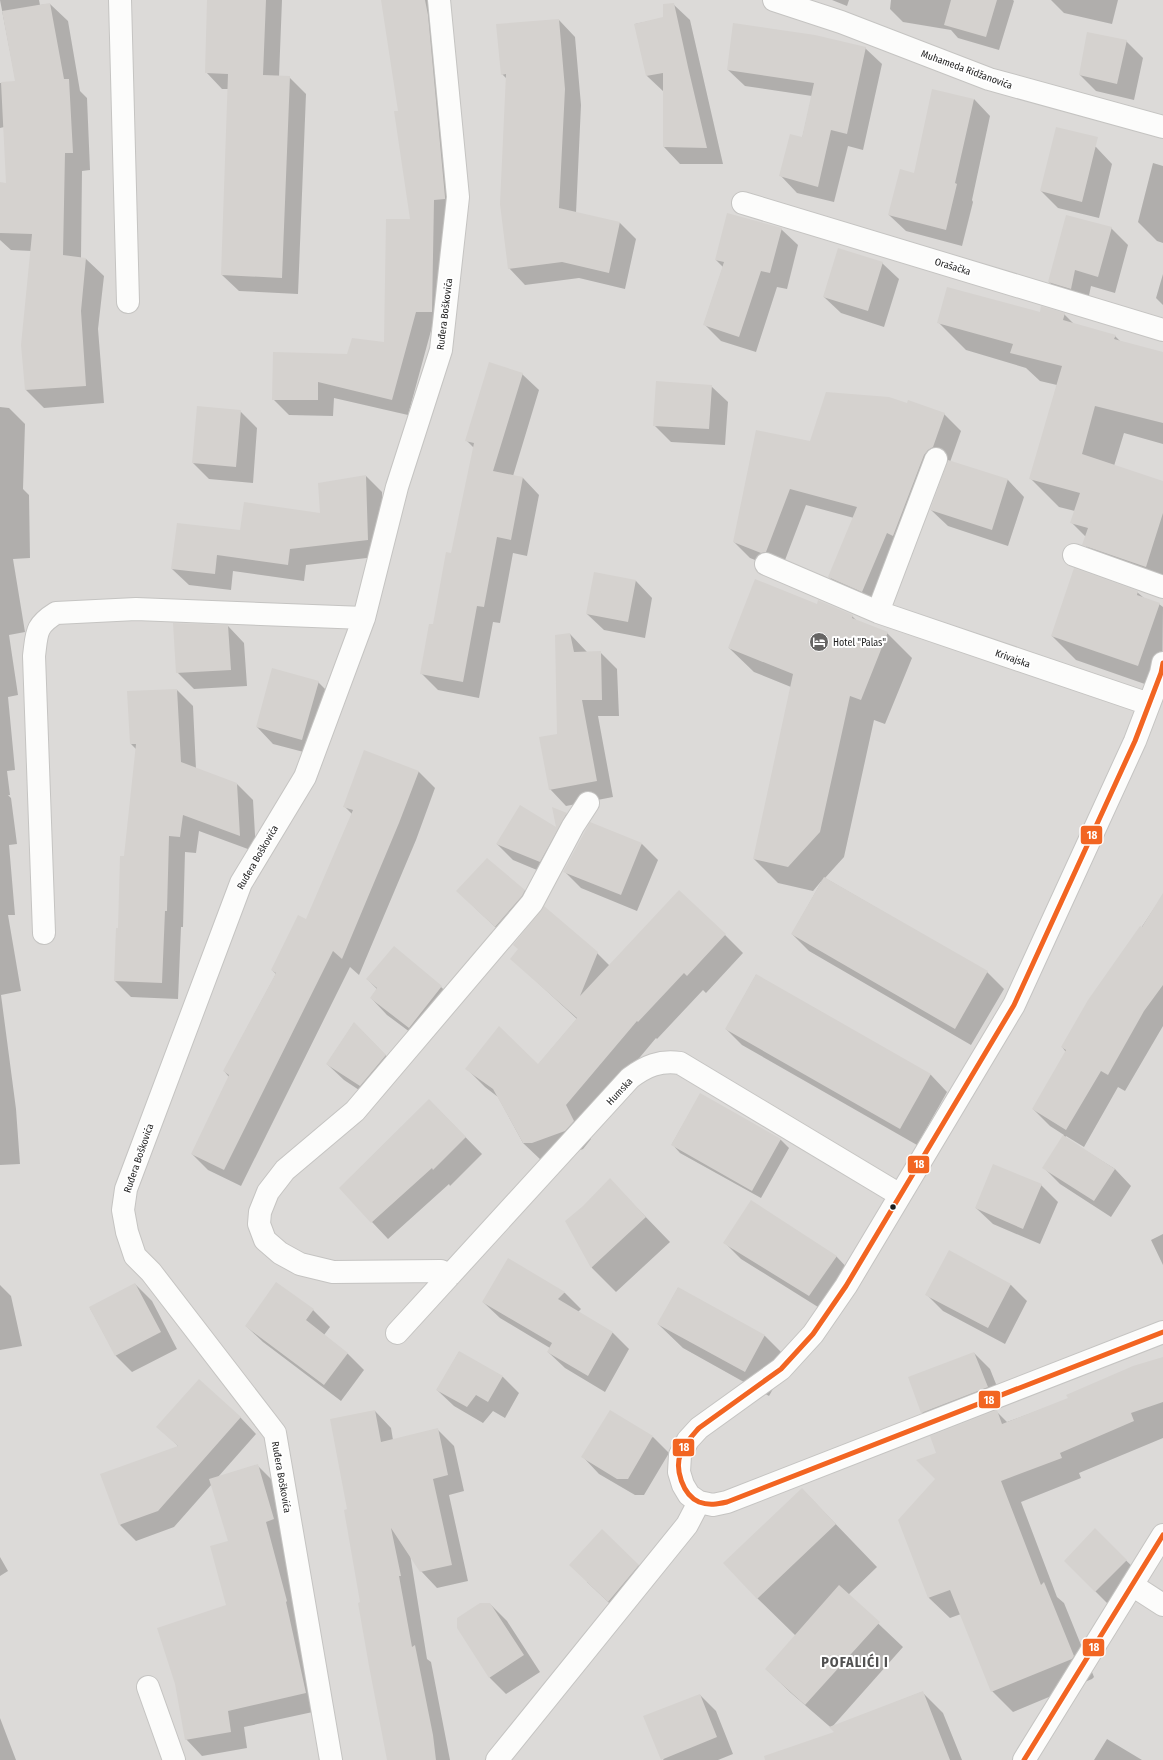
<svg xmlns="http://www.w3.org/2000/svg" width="1163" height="1760" font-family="'Fira Sans Condensed',sans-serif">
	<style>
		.residential { fill: #dcdad8 }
		.shadow { fill: #0003 }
		.building { fill: #d5d2cf }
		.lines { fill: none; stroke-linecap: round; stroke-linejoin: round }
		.minor-casing { stroke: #c5c4c2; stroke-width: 24 }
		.minor { stroke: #fcfcfb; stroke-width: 22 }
		.bus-1-casing { stroke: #fff; stroke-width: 8 }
		.bus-1 { stroke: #f26522; stroke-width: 5 }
		.bus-dot { fill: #1e1e1e; stroke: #fff; stroke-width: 1.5 }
		.labels { text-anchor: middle; stroke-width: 4; stroke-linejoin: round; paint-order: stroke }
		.street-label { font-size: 10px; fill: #1e1e1e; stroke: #fff }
		.poi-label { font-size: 10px; fill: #1e1e1e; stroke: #fff; text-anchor: start }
		.district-label { font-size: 14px; font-weight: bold; letter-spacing: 1px; fill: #515151; stroke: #fff }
		.line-badge { stroke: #fff; stroke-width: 1.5 }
		.badge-label { font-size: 11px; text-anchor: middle; font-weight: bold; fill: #fff }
	</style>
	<rect width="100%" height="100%" fill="#edeae6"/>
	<path class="residential" d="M 0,0 L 1163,0 L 1163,1760 L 0,1760 Z"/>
	<path class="shadow" d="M 0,0 L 39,0 L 40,5 L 50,4 L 68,21 L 80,91 L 87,98 L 90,170 L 82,171 L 81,258 L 86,259 L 104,276 L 98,329 L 104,403 L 44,408 L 26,390 L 22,345 L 32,251 L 11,250 L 0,240 L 0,183 L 7,184 L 4,127 L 0,128 L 0,83 L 16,82 Z
		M 209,0 L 282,0 L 279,77 L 289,77 L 306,94 L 298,294 L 239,291 L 222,275 L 229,89 L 222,89 L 206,72 Z
		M 382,0 L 433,0 L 461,213 L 448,328 L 432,327 L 408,415 L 334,398 L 333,416 L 289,415 L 273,399 L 347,355 L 385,343 L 411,220 L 399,112 Z
		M 832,0 L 849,0 L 847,6 Z
		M 891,0 L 1013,0 L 1014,1 L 999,50 L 958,38 L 951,30 L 903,22 L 890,9 Z
		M 1051,0 L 1118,0 L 1112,24 L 1064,13 Z
		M 673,4 L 690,20 L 723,164 L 680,164 L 664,147 L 664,92 L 647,76 L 635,24 L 664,18 Z
		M 559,20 L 575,37 L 581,105 L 576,213 L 620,223 L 636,239 L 625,289 L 579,278 L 525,285 L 509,268 L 507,79 L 502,74 Z
		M 1126,41 L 1143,58 L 1134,100 L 1096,91 L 1080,75 Z
		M 865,48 L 882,64 L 863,150 L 848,146 L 834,202 L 797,193 L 781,176 L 802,139 L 812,96 L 745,86 L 728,70 Z
		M 974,99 L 990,116 L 972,200 L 973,202 L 962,246 L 906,231 L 889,215 L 915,174 Z
		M 1055,136 L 1096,147 L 1112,164 L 1099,218 L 1058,208 L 1041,191 Z
		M 1153,163 L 1163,166 L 1163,243 L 1157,241 L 1138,222 Z
		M 1111,228 L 1128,245 L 1115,293 L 1091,286 L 1087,305 L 1065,298 L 1049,282 Z
		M 781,229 L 798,245 L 787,289 L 777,287 L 756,352 L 721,341 L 704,324 L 723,267 L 716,260 Z
		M 882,263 L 899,279 L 884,327 L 841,313 L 824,297 Z
		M 1163,274 L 1163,305 L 1156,298 Z
		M 1040,313 L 1064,314 L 1074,324 L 1115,336 L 1122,343 L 1163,353 L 1163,444 L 1124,433 L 1114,466 L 1163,482 L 1163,591 L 1112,573 L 1084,544 L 1086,537 L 1072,523 L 1075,511 L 1059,507 L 1031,479 L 1057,385 L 1040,381 L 1026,368 L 966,350 L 938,322 Z
		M 522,374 L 539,390 L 513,476 L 523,478 L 539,495 L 527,556 L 513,553 L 500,623 L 493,622 L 479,698 L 438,690 L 422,674 L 452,554 L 474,448 L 466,440 Z
		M 711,386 L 728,402 L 725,445 L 671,442 L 654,425 Z
		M 907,404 L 944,414 L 961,431 L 950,462 L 1008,480 L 1024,497 L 1008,546 L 948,526 L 931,510 L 948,464 L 944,466 L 879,608 L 846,593 L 829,577 L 854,518 L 806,505 L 782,568 L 778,569 L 750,558 L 734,542 L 810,442 Z
		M 0,407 L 9,408 L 25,424 L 23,489 L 29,495 L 30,558 L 13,559 L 25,632 L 9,635 L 18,695 L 8,697 L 15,770 L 7,771 L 10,795 L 8,795 L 11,798 L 17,844 L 9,845 L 15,915 L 8,915 L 21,991 L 1,995 L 16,1109 L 20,1164 L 0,1165 Z
		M 240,411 L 257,428 L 253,483 L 209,479 L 193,463 Z
		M 366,476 L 382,492 L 384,556 L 306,565 L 304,581 L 233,571 L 231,590 L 189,585 L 172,569 L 241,532 L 321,514 Z
		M 595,573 L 636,581 L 652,598 L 645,638 L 604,630 L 587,614 Z
		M 1137,592 L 1144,598 L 1159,604 L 1163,607 L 1162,690 L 1076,660 L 1052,636 Z
		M 817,605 L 852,616 L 858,622 L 887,633 L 912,658 L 885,724 L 874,720 L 844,857 L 825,878 L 987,972 L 1004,989 L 971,1045 L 809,951 L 792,934 L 823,879 L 813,891 L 778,883 L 754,859 L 791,687 L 754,672 L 729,648 Z
		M 228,626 L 244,643 L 247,686 L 194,689 L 177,672 Z
		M 570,634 L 587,652 L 600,652 L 617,669 L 619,716 L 598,716 L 613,797 L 566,806 L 550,789 L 558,735 Z
		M 318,682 L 335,699 L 319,756 L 273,744 L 257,727 Z
		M 177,690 L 193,706 L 196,769 L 237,784 L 253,800 L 256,852 L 199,831 L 196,853 L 185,852 L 183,927 L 181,927 L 178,999 L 131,997 L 115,981 L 125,857 L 137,750 L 131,744 Z
		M 418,771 L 435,788 L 416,840 L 359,975 L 350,967 L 241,1186 L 208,1170 L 192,1154 L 229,1077 L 224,1071 L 276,974 L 272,970 L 306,921 L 352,814 L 344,806 Z
		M 566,814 L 583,830 L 556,878 L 513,860 L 497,844 L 557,829 Z
		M 642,844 L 658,860 L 637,911 L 581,888 L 564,871 Z
		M 524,890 L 541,907 L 512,943 L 474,907 Z
		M 1163,895 L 1163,1026 L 1125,1091 L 1118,1087 L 1084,1147 L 1066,1136 L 1065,1138 L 1115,1169 L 1131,1186 L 1111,1217 L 1060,1184 L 1044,1168 L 1064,1135 L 1050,1126 L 1033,1109 L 1066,1052 L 1062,1047 Z
		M 725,935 L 743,953 L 706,993 L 703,990 L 657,1039 L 656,1038 L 584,1124 L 591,1139 L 583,1149 L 551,1161 L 542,1161 L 523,1143 L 498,1097 L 485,1087 L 467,1069 L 538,1065 L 577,1019 L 511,958 L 597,953 L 610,966 Z
		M 756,975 L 931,1075 L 947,1092 L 917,1145 L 742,1045 L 726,1029 Z
		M 367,979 L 441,987 L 458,1003 L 426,1044 L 387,1015 L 371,998 L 377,989 Z
		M 354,1023 L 402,1072 L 377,1102 L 344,1080 L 327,1064 Z
		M 700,1095 L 781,1140 L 789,1148 L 761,1198 L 680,1153 L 672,1144 Z
		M 429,1100 L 482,1154 L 450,1186 L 449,1184 L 388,1239 L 340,1188 Z
		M 610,1180 L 670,1242 L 616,1292 L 592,1268 L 566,1221 L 584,1207 Z
		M 1041,1185 L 1058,1202 L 1040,1244 L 993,1224 L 976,1208 Z
		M 1163,1234 L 1163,1265 L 1151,1240 Z
		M 724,1242 L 836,1256 L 852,1273 L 826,1312 L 741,1259 Z
		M 508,1260 L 565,1293 L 581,1309 L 578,1312 L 613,1333 L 629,1349 L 605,1392 L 565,1368 L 548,1352 L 550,1348 L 500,1318 L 483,1302 Z
		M 135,1284 L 152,1301 L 177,1349 L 132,1372 L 116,1356 L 90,1308 Z
		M 276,1284 L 313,1310 L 330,1327 L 324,1335 L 348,1354 L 364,1370 L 341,1401 L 263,1342 L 246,1326 Z
		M 0,1285 L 11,1296 L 22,1346 L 0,1350 Z
		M 1011,1285 L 1027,1301 L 1005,1344 L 943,1311 L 927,1295 Z
		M 678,1288 L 765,1336 L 789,1360 L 769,1396 L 683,1348 L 658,1324 Z
		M 459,1352 L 503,1377 L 519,1393 L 505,1418 L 493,1411 L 483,1423 L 454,1406 L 437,1390 Z
		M 974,1353 L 990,1369 L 1004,1404 L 939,1429 L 922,1412 Z
		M 1163,1358 L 1163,1438 L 1079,1473 L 1081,1478 L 1021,1502 L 1057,1597 L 1064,1603 L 1094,1677 L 1092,1679 L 1013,1712 L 992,1691 L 961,1614 L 950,1618 L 929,1598 L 937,1453 L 996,1411 L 1007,1422 L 1069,1399 Z
		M 375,1411 L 391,1428 L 393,1440 L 437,1429 L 454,1446 L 464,1491 L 449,1495 L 468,1581 L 437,1588 L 421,1571 L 410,1554 L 427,1659 L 431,1662 L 450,1760 L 388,1760 L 361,1603 L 348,1510 Z
		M 240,1417 L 256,1434 L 218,1477 L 257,1465 L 274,1482 L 290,1536 L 282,1539 L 303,1618 L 322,1710 L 244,1727 L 247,1748 L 202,1756 L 186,1739 L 227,1605 L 229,1542 L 212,1484 L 174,1527 L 136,1541 L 120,1525 L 178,1446 L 158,1427 Z
		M 653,1437 L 669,1453 L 644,1495 L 635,1495 L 599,1474 L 583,1457 Z
		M 802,1489 L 877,1567 L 848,1595 L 903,1647 L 832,1727 L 922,1692 L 943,1713 L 962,1760 L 815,1760 L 836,1732 L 791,1693 L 766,1669 L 796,1636 L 757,1598 Z
		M 1095,1530 L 1143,1577 L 1112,1608 L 1065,1561 Z
		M 0,1557 L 8,1571 L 0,1576 Z
		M 638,1565 L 655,1582 L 625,1618 L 587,1582 Z
		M 490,1604 L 507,1621 L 540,1672 L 506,1694 L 490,1678 L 458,1628 Z
		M 700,1695 L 716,1711 L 733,1754 L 718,1760 L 663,1760 Z
		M 0,1718 L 16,1760 L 0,1760 Z
		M 1107,1739 L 1142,1760 L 1094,1760 Z"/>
	<path class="building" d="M 207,0 L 266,0 L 263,75 L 290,76 L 282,278 L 221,275 L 228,74 L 205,73 Z
		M 381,0 L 425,0 L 428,15 L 445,197 L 445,199 L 434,200 L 432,312 L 416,312 L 392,400 L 318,382 L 318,400 L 272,400 L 273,352 L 347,354 L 352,338 L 384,342 L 386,219 L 410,219 L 394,111 L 398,111 Z
		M 951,0 L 997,0 L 986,37 L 944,25 Z
		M 50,3 L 64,79 L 69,79 L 73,153 L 65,153 L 63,255 L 86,258 L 81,311 L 86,386 L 25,390 L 21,345 L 32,234 L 0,233 L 0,182 L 6,183 L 1,82 L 15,81 L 2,11 Z
		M 674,3 L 688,67 L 707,148 L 663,147 L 663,73 L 646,76 L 634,24 L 663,17 L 663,4 Z
		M 559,19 L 565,89 L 559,208 L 620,222 L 609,273 L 562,262 L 508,269 L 500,204 L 506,74 L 501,75 L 496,24 Z
		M 733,23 L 815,35 L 866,47 L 847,134 L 831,130 L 818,187 L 779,176 L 790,134 L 802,137 L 814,83 L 727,70 Z
		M 1087,32 L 1127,40 L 1117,84 L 1079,75 Z
		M 932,89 L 974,99 L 955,183 L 957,184 L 946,230 L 888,215 L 900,169 L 914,173 Z
		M 1056,127 L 1098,137 L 1082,202 L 1040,191 Z
		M 727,213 L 782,228 L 770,273 L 761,271 L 739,337 L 703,325 L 724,262 L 715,260 Z
		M 1066,215 L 1112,227 L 1098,277 L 1075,270 L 1071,289 L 1048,282 Z
		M 838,248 L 883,262 L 868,311 L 823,297 Z
		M 947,287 L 1040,312 L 1041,306 L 1065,313 L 1063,320 L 1116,335 L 1114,339 L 1163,352 L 1163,423 L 1095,406 L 1082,454 L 1163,481 L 1163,513 L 1146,567 L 1082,545 L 1088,528 L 1070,523 L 1080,493 L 1029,479 L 1062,366 L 1010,353 L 1013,344 L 937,323 Z
		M 489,362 L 523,373 L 493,471 L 523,477 L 511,540 L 497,537 L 484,607 L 477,606 L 463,682 L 420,674 L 429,624 L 433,624 L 446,552 L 451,553 L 474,443 L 465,441 Z
		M 656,381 L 712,385 L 709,429 L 653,426 Z
		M 826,392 L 889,397 L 907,403 L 908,400 L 945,413 L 933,447 L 928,450 L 924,455 L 893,536 L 887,533 L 862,592 L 828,577 L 857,507 L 790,489 L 766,552 L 761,553 L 733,542 L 756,430 L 810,441 Z
		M 197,406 L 241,410 L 236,467 L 192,463 Z
		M 948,460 L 1008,479 L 992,530 L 930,510 Z
		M 366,475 L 368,540 L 290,549 L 288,565 L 217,555 L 215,574 L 171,569 L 177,523 L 240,530 L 244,502 L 320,513 L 318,483 Z
		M 1074,568 L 1138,591 L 1137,595 L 1160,603 L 1138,666 L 1051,636 Z
		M 594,572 L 636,580 L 628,622 L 586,614 Z
		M 755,579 L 817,604 L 818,600 L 853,615 L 852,618 L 888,632 L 861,700 L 850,696 L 820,832 L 788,867 L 753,859 L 793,674 L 728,648 Z
		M 173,623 L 228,625 L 231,670 L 176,673 Z
		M 570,633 L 574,652 L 601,651 L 602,700 L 582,700 L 597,781 L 549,790 L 539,737 L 557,734 L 555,635 Z
		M 272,668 L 319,681 L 302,740 L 256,727 Z
		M 177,689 L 181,762 L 237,783 L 240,836 L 183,815 L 180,837 L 169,836 L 167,911 L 165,911 L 162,983 L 114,981 L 116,928 L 118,928 L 120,856 L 124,856 L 136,744 L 130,744 L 127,691 Z
		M 364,750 L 419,771 L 399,823 L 342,959 L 333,951 L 224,1170 L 191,1154 L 229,1075 L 223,1071 L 276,973 L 271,970 L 298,915 L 306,919 L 353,810 L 343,807 Z
		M 520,805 L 556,827 L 552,807 L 567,813 L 540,862 L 496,844 Z
		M 590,822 L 642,843 L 621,895 L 563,872 Z
		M 487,858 L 525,890 L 522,896 L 495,927 L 456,891 Z
		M 824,877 L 988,971 L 955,1029 L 791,934 Z
		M 679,890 L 726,934 L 687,976 L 684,973 L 638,1022 L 637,1021 L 566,1105 L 574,1121 L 565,1131 L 532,1143 L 523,1143 L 493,1089 L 465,1069 L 499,1026 L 538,1064 L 577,1018 L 510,959 L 518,949 L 513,945 L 544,906 L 598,952 L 580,996 Z
		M 1163,893 L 1163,985 L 1144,1011 L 1108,1075 L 1101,1071 L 1066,1130 L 1032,1109 L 1066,1050 L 1061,1047 L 1088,1000 L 1140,926 L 1142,927 Z
		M 394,946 L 442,986 L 409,1028 L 370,998 L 377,988 L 366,979 Z
		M 756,974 L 931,1074 L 900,1129 L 725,1029 Z
		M 354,1022 L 386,1055 L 360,1086 L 326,1064 Z
		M 700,1093 L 781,1139 L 752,1191 L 671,1145 Z
		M 429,1099 L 466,1137 L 433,1170 L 432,1168 L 371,1223 L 339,1188 Z
		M 1063,1135 L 1115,1169 L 1094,1201 L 1042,1168 Z
		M 993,1164 L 1042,1184 L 1023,1229 L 975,1208 Z
		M 610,1178 L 646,1217 L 591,1268 L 565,1221 L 583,1206 Z
		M 751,1200 L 837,1256 L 809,1296 L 723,1243 Z
		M 949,1250 L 1011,1284 L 988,1328 L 925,1295 Z
		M 508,1258 L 565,1292 L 558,1299 L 613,1332 L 588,1376 L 547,1352 L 552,1343 L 482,1302 Z
		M 276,1282 L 314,1309 L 306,1320 L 348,1353 L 324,1385 L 245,1326 Z
		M 135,1283 L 161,1332 L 115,1356 L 89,1307 Z
		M 678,1287 L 765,1335 L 745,1372 L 657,1324 Z
		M 459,1351 L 503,1376 L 488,1402 L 476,1395 L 467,1407 L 436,1390 Z
		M 974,1352 L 988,1387 L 921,1413 L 908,1377 Z
		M 1163,1357 L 1163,1402 L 1131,1413 L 1134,1421 L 1060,1453 L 1062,1458 L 1001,1481 L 1041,1585 L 1044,1582 L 1074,1656 L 1072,1659 L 991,1692 L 950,1590 L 928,1598 L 898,1520 L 935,1479 L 916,1460 L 936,1453 L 930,1436 L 997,1410 L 1002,1424 L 1068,1398 L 1066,1395 L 1133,1366 Z
		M 199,1379 L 241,1417 L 158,1511 L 119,1525 L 100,1474 L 178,1446 L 156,1427 Z
		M 375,1410 L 381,1442 L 438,1428 L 448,1475 L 433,1479 L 452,1565 L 420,1572 L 391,1528 L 401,1576 L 399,1576 L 412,1647 L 415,1645 L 433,1735 L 436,1760 L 387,1760 L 369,1666 L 358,1603 L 360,1602 L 344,1510 L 347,1509 L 330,1419 Z
		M 610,1410 L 653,1436 L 628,1479 L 617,1479 L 581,1457 Z
		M 258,1464 L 274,1519 L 266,1522 L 287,1601 L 286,1602 L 306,1693 L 228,1711 L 231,1732 L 185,1740 L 175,1684 L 157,1628 L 226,1605 L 210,1546 L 228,1541 L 209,1479 Z
		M 802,1488 L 836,1524 L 757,1599 L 723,1563 Z
		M 1095,1528 L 1127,1560 L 1095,1592 L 1064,1561 Z
		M 602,1529 L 639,1565 L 608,1602 L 569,1565 Z
		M 839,1585 L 880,1622 L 805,1705 L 765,1669 Z
		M 480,1603 L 490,1603 L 524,1655 L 489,1678 L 457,1628 L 457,1618 Z
		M 923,1691 L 950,1760 L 765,1760 L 764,1756 L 834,1732 L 829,1727 Z
		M 700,1694 L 717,1737 L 661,1760 L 643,1716 Z"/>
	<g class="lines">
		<defs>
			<path id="minor" d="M 120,0 L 128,302
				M 774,0 L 841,22 L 989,79 L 1163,127
				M 743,203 L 1163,330
				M 1074,555 L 1163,587
				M 766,564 L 878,612 L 1149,704
				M 878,612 L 936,459
				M 1163,663 L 1161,673 L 1135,741 L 1014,1005 L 846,1286 L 813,1334 L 781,1369 L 699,1428 L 688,1440 L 680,1455 L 679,1472 L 683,1485 L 689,1495 L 699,1502 L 713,1505 L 727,1502 L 1163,1332
				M 44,933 L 34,656 C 37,633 35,626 56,613 L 136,609 L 364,618
				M 450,1275 L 441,1271 L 333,1272 L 300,1264 L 280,1253 L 265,1240 L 259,1224 L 260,1212 L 268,1192 L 285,1170 L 355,1111 L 532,903 L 573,826 L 588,803
				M 397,1333 L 630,1078 C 646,1066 660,1060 680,1063 L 900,1195
				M 1132,1585 L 1163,1605
				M 148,1687 L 174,1760
				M 331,1760 L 275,1433 L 151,1272 L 135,1256 L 127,1232 L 123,1210 L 126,1189 L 241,883 L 305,777 L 364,618 L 397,487 L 441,350 L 458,197 L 439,0
				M 497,1760 L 687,1525 L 699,1502
				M 1024,1760 L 1163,1535"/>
		</defs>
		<use href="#minor" class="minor-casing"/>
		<use href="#minor" class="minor"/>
		<defs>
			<path id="bus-1" d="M 1163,663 L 1161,673 L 1135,741 L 1014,1005 L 846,1286 L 813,1334 L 781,1369 L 699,1428 C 692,1436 685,1443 681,1453 C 674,1469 683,1495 699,1502 C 709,1506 718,1504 727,1502 L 1163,1332
				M 1024,1760 L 1163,1535"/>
		</defs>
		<use href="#bus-1" class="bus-1-casing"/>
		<use href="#bus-1" class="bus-1"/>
	</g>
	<defs>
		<symbol id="hotel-disc" viewBox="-11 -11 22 22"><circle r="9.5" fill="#666564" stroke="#fff"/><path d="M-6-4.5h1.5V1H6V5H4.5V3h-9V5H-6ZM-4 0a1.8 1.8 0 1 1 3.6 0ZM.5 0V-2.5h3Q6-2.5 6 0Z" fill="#fff"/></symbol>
	</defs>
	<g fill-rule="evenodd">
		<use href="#hotel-disc" x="808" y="631" width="22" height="22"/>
	</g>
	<circle class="bus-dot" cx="893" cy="1207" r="3.5"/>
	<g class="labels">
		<g class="street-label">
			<text transform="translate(967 69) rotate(20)" y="4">Muhameda Ridžanovića</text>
			<text transform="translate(953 266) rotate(17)" y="4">Orašačka</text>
			<text transform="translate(444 314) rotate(-83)" y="4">Ruđera Boškovića</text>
			<text transform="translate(1013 658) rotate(19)" y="4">Krivajska</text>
			<text transform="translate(257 857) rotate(-60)" y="4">Ruđera Boškovića</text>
			<text transform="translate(619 1091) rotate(-47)" y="4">Humska</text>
			<text transform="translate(138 1158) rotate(-71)" y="4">Ruđera Boškovića</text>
			<text transform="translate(282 1477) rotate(80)" y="4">Ruđera Boškovića</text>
		</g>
		<g class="poi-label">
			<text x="833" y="646">Hotel "Palas"</text>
		</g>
		<g class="district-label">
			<text x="855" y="1667">POFALIĆI I</text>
		</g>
	</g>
	<g class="line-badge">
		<rect x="1080" y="825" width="23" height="20" rx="4" fill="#f26522"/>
		<rect x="907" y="1155" width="23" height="19" rx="4" fill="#f26522"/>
		<rect x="978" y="1390" width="23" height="19" rx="4" fill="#f26522"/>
		<rect x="672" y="1438" width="23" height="19" rx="4" fill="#f26522"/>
		<rect x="1082" y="1638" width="23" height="19" rx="4" fill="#f26522"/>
	</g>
	<g class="badge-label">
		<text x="1092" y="839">18</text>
		<text x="919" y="1168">18</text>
		<text x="989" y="1404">18</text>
		<text x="684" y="1451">18</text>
		<text x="1094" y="1651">18</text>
	</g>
</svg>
